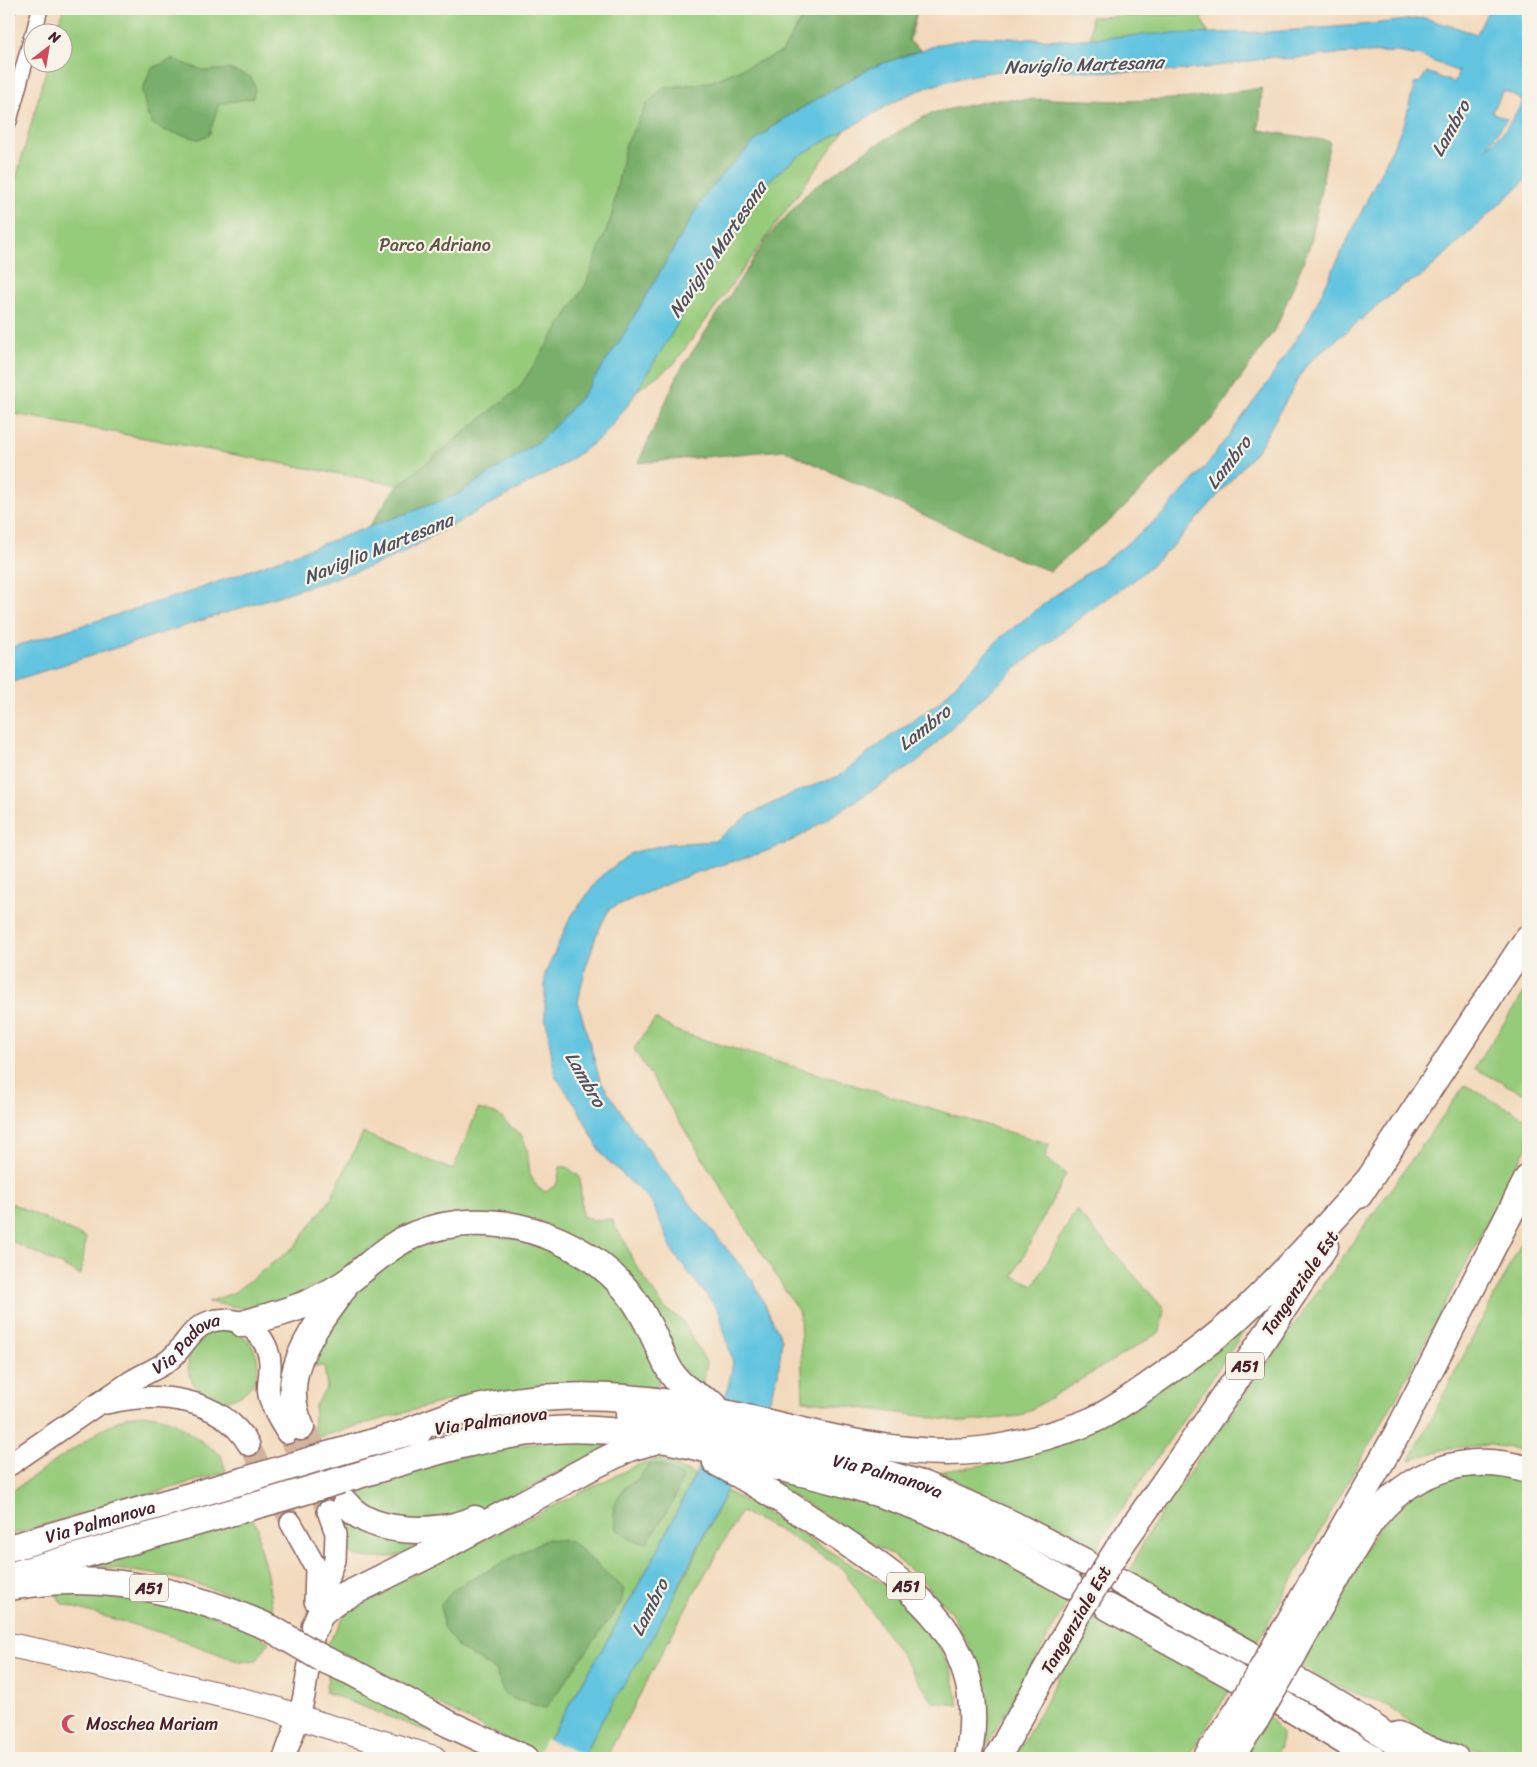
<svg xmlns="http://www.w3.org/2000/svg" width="1537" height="1767" font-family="Sriracha,sans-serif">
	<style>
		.green { fill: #97cb7b; stroke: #707553; fill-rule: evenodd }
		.forest { fill: #79af6b; stroke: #62674b }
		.water { fill: #62c4e0; stroke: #567286; fill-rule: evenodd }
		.pier { fill: #f3d9bb }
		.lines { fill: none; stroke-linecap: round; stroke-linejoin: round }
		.secondary-tunnel { stroke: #d1b49e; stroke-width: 21; stroke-dasharray: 21 11; stroke-linecap: butt }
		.highway-tunnel { stroke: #d1b49e; stroke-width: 26; stroke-dasharray: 26 13; stroke-linecap: butt }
		.street-casing { stroke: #85605d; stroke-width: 18 }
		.secondary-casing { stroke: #85605d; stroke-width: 24 }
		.primary-casing { stroke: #85605d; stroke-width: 26 }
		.highway-casing { stroke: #85605d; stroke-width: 29 }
		.street { stroke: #fff; stroke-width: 15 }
		.secondary { stroke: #fff; stroke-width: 21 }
		.primary { stroke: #fff; stroke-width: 24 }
		.highway { stroke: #fff; stroke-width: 26 }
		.highway-bridge-casing { stroke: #85605d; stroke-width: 29; stroke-linecap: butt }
		.highway-bridge { stroke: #fff; stroke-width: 26 }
		.labels { text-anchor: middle; stroke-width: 4.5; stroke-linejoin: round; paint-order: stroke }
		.shield { fill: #f7f3e8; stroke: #7e5f64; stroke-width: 1 }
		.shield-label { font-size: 16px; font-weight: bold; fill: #4a1f2b }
		.park-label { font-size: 18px; fill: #615343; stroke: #f7f3e8 }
		.street-label { font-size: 18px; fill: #4a1f2b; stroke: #f7f3e8 }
		.poi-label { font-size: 18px; fill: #4a1f2b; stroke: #f7f3e8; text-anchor: start }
		.water-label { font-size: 19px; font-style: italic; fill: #515161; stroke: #f7f3e8 }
	</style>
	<rect width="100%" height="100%" fill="#f7f3e8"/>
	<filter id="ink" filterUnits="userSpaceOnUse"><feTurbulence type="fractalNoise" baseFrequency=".02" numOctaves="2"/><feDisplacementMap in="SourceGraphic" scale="10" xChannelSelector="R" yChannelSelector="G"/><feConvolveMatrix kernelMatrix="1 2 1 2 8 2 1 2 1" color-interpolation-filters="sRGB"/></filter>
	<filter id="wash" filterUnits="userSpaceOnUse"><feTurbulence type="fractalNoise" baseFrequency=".0096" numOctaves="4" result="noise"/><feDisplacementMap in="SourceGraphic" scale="20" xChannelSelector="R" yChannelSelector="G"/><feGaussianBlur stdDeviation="1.12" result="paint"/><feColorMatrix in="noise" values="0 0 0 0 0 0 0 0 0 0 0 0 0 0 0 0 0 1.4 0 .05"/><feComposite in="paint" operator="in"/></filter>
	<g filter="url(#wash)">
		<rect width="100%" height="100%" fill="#f3d9bb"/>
		<path class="green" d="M 9,9 L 17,9 L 12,28 L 9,27 Z
			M 63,9 L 918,9 L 910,40 L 674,364 L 492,494 L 406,479 L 399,485 L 9,413 L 9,204 L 48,63 L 62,62 L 62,32 L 56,32 Z
			M 1200,14 L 1211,41 L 1091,44 L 1091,17 Z
			M 1528,987 L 1528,1096 L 1474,1068 Z
			M 655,1019 L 679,1032 L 1049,1144 L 1045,1158 L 1066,1174 L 1013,1276 L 1034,1285 L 1076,1210 L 1164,1309 L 1160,1332 L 1020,1416 L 964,1422 L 803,1400 L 800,1314 L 634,1049 Z
			M 1465,1085 L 1528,1120 L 1528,1144 L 1397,1396 L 1257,1642 L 1129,1573 L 1148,1533 L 1211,1441 Z
			M 478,1109 L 499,1115 L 510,1126 L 521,1134 L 527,1148 L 530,1175 L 538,1188 L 546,1192 L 557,1184 L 560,1167 L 567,1167 L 580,1177 L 582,1216 L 594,1220 L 612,1219 L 618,1232 L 626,1243 L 632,1259 L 664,1308 L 682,1320 L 707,1364 L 701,1390 L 685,1375 L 638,1290 L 495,1216 L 333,1277 L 272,1308 L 243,1308 L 208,1302 L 233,1293 L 294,1247 L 330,1200 L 363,1133 L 453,1170 Z
			M 9,1202 L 86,1238 L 81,1275 L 9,1240 Z
			M 1528,1230 L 1528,1451 L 1492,1445 L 1449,1448 L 1410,1460 Z
			M 468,1233 L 547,1243 L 620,1293 L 659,1374 L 657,1392 L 492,1392 L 442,1402 L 318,1437 L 313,1428 L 315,1405 L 327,1387 L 324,1366 L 301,1366 L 331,1311 L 394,1258 L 431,1241 Z
			M188 1365a35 35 0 1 1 70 0a35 35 0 1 1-70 0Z
			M 1245,1330 L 1102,1538 L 1096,1552 L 1049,1526 L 937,1472 L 990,1464 L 1050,1448 L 1230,1334 Z
			M 143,1414 L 161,1417 L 177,1424 L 201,1441 L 221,1455 L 226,1472 L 9,1535 L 9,1493 L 107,1426 L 126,1417 Z
			M 556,1441 L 617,1443 L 478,1513 L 414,1524 L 362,1508 L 346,1487 L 472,1451 Z
			M 659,1459 L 695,1475 L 658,1550 L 611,1634 L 539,1756 L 326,1647 L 350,1606 L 635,1466 ZM 650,1463 L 616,1529 L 624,1488 L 636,1481 Z
			M 1457,1473 L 1528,1477 L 1528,1748 C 1486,1755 1450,1750 1414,1725 C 1403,1717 1392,1708 1380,1702 C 1370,1697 1360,1695 1350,1692 C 1331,1685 1314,1673 1296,1664 L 1375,1533 L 1411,1493 Z
			M 772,1479 L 867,1501 L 905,1513 L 1072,1594 L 981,1756 L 969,1646 L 950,1611 L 926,1584 L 895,1557 L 770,1482 Z
			M 726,1491 L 763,1511 L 885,1585 L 931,1630 L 951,1670 L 959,1705 L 933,1702 L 842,1568 L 782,1532 L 741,1512 L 695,1591 L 606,1758 L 587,1758 L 583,1757 L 601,1722 L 686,1574 Z
			M 251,1516 L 258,1528 L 259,1545 L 267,1574 L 273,1612 C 240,1599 206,1585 170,1577 C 141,1571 111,1569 82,1566 Z
			M 343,1518 L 443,1535 C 432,1541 422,1547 411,1552 C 397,1558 359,1562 347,1551 L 347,1536 Z
			M 79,1590 L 183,1606 L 241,1625 L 269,1642 L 257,1660 L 240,1662 L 165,1634 L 62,1604 L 56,1594 Z
			M 1106,1619 L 1229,1691 L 1187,1758 L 1015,1758 L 1067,1662 L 1093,1620 Z
			M 329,1674 L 496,1758 L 325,1692 Z
			M 1267,1714 L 1281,1734 L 1280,1748 L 1271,1758 L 1240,1758 Z"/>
		<path class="forest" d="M 808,9 L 917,9 L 908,40 L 921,50 L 870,68 L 785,118 L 771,127 L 704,197 L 618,344 L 582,396 L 551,430 L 538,442 L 457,495 L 369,527 L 394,489 L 519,388 L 585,286 L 611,218 L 625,146 L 647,104 L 663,88 L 710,82 L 782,52 Z
			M 172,59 L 205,71 L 228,69 L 251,77 L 255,87 L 253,98 L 219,104 L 209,135 L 198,139 L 163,130 L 153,124 L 147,114 L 142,91 L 151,69 Z
			M 1262,88 L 1259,130 L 1330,141 L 1311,243 L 1277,326 L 1214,417 L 1120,512 L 1050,571 L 1018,559 L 784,450 L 638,463 L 679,372 L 768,237 L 809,191 L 867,150 L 931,113 L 993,100 L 1050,99 L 1126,101 L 1190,98 Z
			M 650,1463 L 662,1465 L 683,1477 L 673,1502 L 647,1543 L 634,1541 L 616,1529 L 613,1507 L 624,1488 L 636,1481 Z
			M 547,1539 L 571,1541 L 624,1589 L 621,1603 L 546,1708 L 512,1699 L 504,1693 L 495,1670 L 458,1647 L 443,1627 L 441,1605 L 455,1588 Z"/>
		<path class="water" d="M 1489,9 L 1528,9 L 1528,44 L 1519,63 L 1526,67 L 1528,64 L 1528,178 L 1421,277 L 1403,285 L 1307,364 L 1259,448 L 1176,543 L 1137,578 L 1090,610 L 1025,661 L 968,710 L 920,760 L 816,826 C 782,851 738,859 698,872 C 668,883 638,896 609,909 L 596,936 L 585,970 L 578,1002 L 600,1080 L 628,1122 L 667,1175 L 753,1281 L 782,1339 L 778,1374 L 765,1413 L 651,1641 L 601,1722 L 582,1758 L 538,1758 L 611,1634 L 658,1550 L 695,1475 L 727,1392 L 733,1363 L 719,1312 L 673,1252 L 652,1202 L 602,1155 L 576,1105 L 555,1076 L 545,1015 L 545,974 L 570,918 L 601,876 L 631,853 L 667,844 L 715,841 L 747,816 L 791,794 L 839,776 L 896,732 L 936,705 L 1000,638 L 1062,590 L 1113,555 L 1162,515 L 1205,467 L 1267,384 L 1309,319 L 1394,145 L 1405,121 L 1415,82 L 1419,83 L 1427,72 L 1454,83 L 1459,72 L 1420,56 L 1396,52 L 1338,54 L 1286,59 L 1274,57 C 1232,64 1189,72 1146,72 C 1103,73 1059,68 1016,70 C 979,71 939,82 905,96 L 797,157 L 775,175 L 757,194 L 628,405 L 603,436 L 564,464 L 402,553 L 369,567 L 9,682 L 9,648 L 193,591 L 457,495 L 538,442 L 551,430 L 582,396 L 618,344 L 704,197 L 719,178 L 753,143 L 785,118 L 870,68 L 940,44 L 979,37 L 1066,40 L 1158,34 L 1269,32 L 1372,24 L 1424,18 L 1477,34 ZM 1503,90 L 1514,95 L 1523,102 L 1505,130 L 1486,149 L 1507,119 L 1492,112 Z"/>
		<path class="pier" d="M 546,1739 L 586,1756 L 585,1758 L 535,1758 Z"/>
	</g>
	<g filter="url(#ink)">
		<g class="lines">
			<path class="secondary-tunnel" d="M 287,1433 L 328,1511
				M 249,1445 L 291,1523"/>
			<path class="highway-tunnel" d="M 301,1427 L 344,1502"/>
			<defs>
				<path id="street" d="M 34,32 L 40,9
					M 9,121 L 32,36"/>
				<g id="secondary">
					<path d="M 106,1403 C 157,1391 220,1396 249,1445"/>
					<path id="s1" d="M 9,1465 C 50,1437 90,1409 132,1381 C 143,1374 157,1369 168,1361 C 184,1349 189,1329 209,1322 C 225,1316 246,1321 258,1334 C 266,1343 271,1356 270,1369 C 270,1378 267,1386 269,1395 C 272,1409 280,1421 287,1433"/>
					<path d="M 291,1523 L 316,1568 L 315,1601"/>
					<path d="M 284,1758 L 299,1717 L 304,1696 L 315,1626 L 321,1600 L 335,1560 L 336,1533 L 328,1511"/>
				</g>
				<path id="primary" d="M 9,1645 L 58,1655 L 270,1707 L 320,1724 L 434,1758"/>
				<g id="highway">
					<path d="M 1359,1195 L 1528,938"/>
					<path d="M 243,1324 C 267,1316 293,1311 315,1300 C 327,1294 341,1287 351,1279 C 368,1266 383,1251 403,1240 C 473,1204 566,1227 619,1282 C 636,1299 647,1321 657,1343 C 663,1356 667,1369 676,1379 C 686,1391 701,1398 714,1405"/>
					<path id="s2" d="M 629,1415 L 719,1431 L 877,1471 L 924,1485 L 1014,1525 L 1085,1562"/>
					<path d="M 301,1427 C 276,1375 313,1330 343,1289"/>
					<path d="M 402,1434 C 422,1426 442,1417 462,1412 C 530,1393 602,1393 671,1403 C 763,1416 853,1452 947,1452 C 980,1452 1015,1446 1047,1436 C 1063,1431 1079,1427 1093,1420 C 1113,1411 1130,1398 1148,1386 C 1179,1364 1210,1343 1238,1317 C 1284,1275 1325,1227 1368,1181"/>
					<path d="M 328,1455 L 402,1434 L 419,1431"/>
					<path d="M 716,1462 C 756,1483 794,1508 832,1533 C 918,1590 991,1643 968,1758"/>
					<path d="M 342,1480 C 411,1460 482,1434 554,1430 C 616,1426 676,1441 736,1457 C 796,1472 858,1484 917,1507 C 970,1528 1020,1557 1070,1585"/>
					<path d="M 346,1504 C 372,1536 441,1535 475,1519"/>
					<path id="s3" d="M 9,1548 L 246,1480"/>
					<path d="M 1118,1549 L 1236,1380 L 1325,1246"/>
					<path d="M 19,1573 L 261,1504"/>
					<path d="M 1121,1582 L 1248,1653"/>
					<path d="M 9,1587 C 29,1584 49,1581 70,1581 C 140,1580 209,1600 272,1629"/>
					<path d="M 1108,1607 L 1235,1677"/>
					<path d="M 315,1626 L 320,1615 L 329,1607 L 343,1597 L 432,1553 L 591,1467 L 629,1448 L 658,1440"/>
					<path d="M 1276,1645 L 1397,1434 L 1528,1178"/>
					<path d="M 1293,1655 C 1308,1627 1324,1600 1340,1572 C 1350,1556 1359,1539 1370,1523 C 1408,1471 1467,1451 1528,1470"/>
					<path d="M 323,1659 L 350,1671 L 449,1724 L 524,1758"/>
					<path d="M 1290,1677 C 1333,1700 1377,1726 1414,1758"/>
					<path d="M 1277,1700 L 1372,1758"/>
					<path d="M 1398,1735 L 1425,1748 L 1455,1758"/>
					<path d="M 997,1758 L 1079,1611"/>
					<path d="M 1206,1758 L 1239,1709"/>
					<path d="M 1230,1758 L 1256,1719"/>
				</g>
			</defs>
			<use href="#street" class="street-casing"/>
			<use href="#secondary" class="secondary-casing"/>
			<use href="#primary" class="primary-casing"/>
			<use href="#highway" class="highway-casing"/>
			<use href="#street" class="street"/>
			<use href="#secondary" class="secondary"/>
			<use href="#primary" class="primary"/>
			<use href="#highway" class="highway"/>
			<defs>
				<path id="highway-bridge" d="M 246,1480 L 328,1455
					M 261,1504 L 342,1480
					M 1079,1611 L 1118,1549
					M 272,1629 L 323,1659
					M 1239,1709 L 1276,1645
					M 1256,1719 L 1293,1655"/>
			</defs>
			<use href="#highway-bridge" class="highway-bridge-casing"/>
			<use href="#highway-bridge" class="highway-bridge"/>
		</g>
	</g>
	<defs>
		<symbol id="mosque-bare" viewBox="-9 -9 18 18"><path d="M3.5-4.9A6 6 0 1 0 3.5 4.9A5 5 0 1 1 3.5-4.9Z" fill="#d1495b" stroke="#f7f3e8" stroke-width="2.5" paint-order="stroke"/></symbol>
	</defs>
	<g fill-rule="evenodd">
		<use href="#mosque-bare" x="57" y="1710" width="28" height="28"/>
	</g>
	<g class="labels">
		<g class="shield">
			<rect x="1226" y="1352.5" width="38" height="27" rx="4"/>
			<rect x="887" y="1572.5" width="38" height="27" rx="4"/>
			<rect x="130" y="1574.5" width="38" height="27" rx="4"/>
		</g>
		<g class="shield-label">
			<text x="1245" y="1372">A51</text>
			<text x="906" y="1592">A51</text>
			<text x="149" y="1594">A51</text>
		</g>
		<g class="park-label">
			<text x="435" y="251">Parco Adriano</text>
		</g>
		<g class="street-label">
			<text transform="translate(1300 1283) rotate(-56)" y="6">Tangenziale Est</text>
			<text dy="6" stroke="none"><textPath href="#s1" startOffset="216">Via Padova</textPath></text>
			<text transform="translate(491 1421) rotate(-8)" y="6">Via Palmanova</text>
			<text dy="6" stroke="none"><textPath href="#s2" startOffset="266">Via Palmanova</textPath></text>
			<text dy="6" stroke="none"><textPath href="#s3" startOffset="95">Via Palmanova</textPath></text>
			<text transform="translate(1076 1620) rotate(-60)" y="6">Tangenziale Est</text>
		</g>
		<g class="poi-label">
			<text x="86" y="1730">Moschea Mariam</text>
		</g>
		<g class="water-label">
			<text transform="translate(1084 64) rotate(-2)" y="7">Naviglio Martesana</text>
			<text transform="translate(1450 128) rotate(-61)" y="7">Lambro</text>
			<text transform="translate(717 249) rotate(-56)" y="7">Naviglio Martesana</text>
			<text transform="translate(1228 462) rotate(-52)" y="7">Lambro</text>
			<text transform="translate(378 548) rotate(-22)" y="7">Naviglio Martesana</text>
			<text transform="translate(924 727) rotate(-38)" y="7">Lambro</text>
			<text transform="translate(586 1079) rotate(60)" y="7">Lambro</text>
			<text transform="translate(649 1607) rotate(-63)" y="7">Lambro</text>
		</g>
	</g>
	<rect width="1537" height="1767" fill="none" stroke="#f7f3e8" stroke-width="30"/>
	<g transform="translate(48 48) rotate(31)"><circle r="24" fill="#f7f3e8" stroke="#b29e9c"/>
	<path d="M0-4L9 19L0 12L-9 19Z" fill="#d1495b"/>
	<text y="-8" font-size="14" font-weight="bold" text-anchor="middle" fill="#4a1f2b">N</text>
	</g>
</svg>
